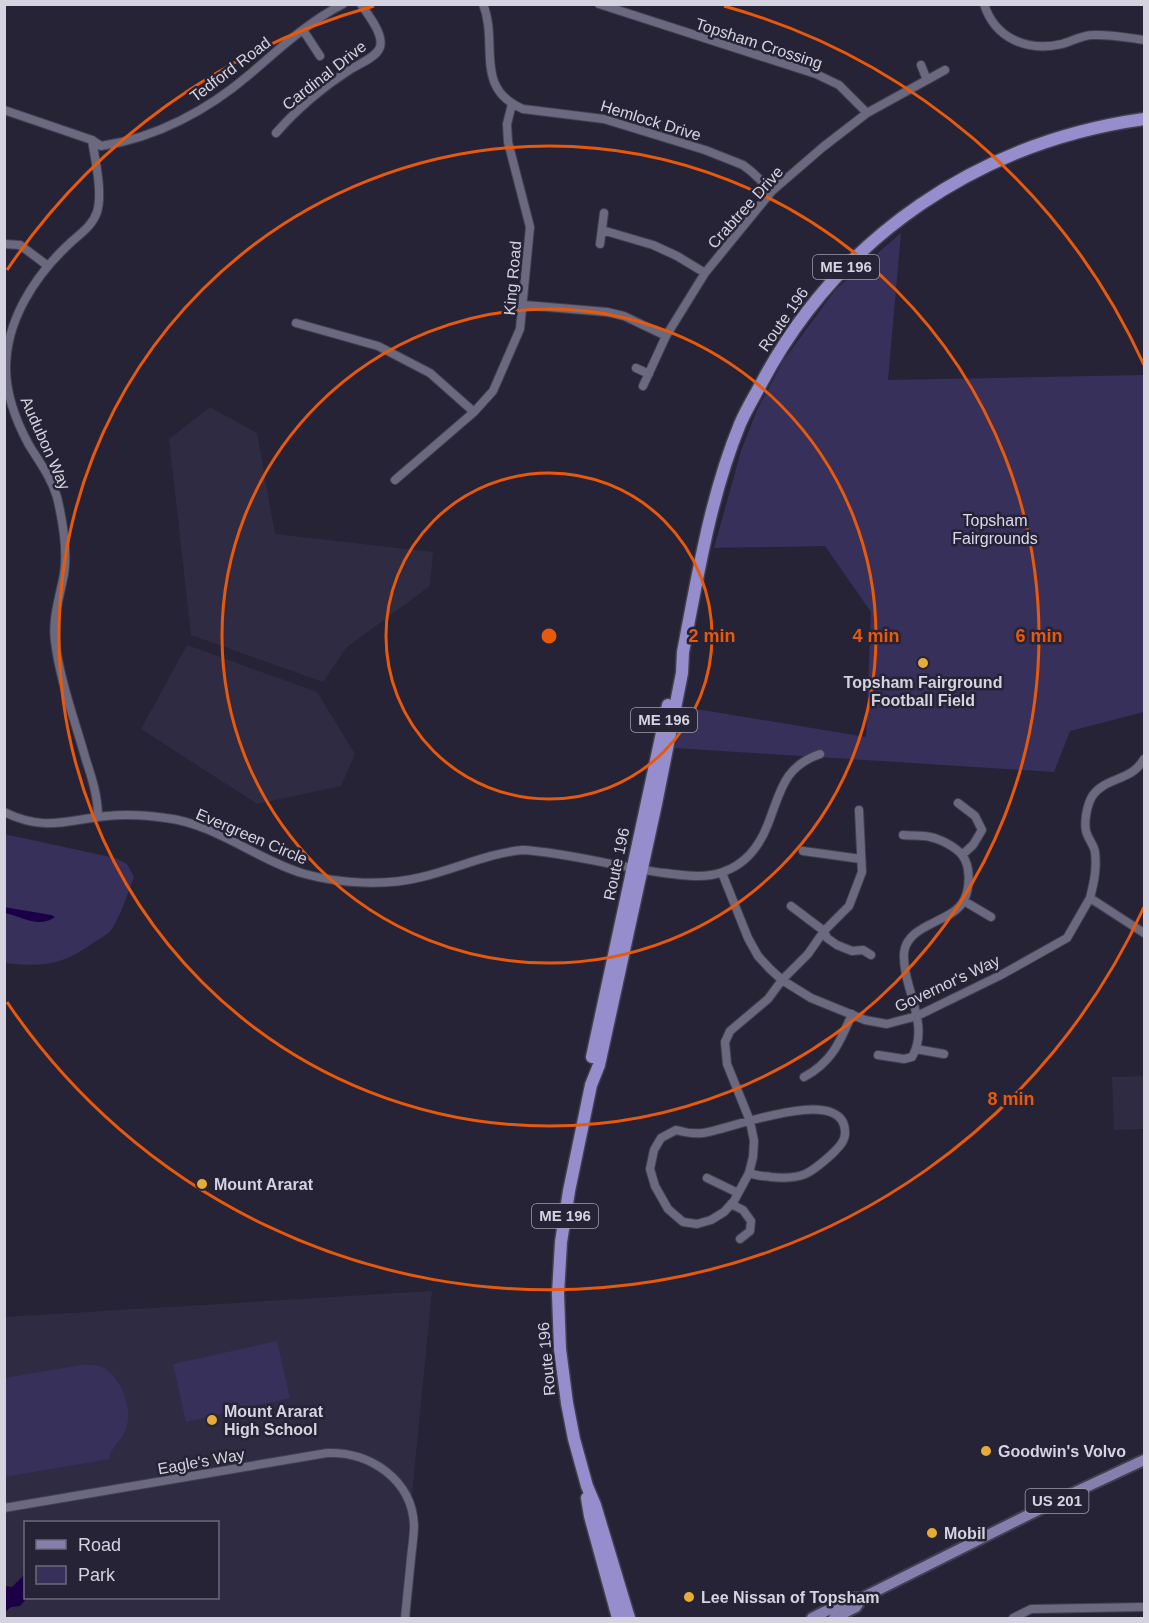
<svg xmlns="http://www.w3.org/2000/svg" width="1149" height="1623" font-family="Arial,sans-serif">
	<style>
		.built { fill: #2e2b43; fill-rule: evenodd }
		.green { fill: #37305b }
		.water { fill: #1b0047 }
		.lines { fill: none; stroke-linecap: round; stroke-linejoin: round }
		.minor-casing { stroke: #42404f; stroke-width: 10 }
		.major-casing { stroke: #42404f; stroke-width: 14 }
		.highway-casing { stroke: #42404f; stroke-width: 15 }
		.minor { stroke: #6b697f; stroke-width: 8 }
		.major { stroke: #857fad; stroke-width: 10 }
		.highway { stroke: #968ecc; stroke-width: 12 }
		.ring { fill: none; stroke: #e8590c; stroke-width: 3 }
		.poi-dot { fill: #e7ac37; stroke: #262336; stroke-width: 2 }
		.labels { text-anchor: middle; stroke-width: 5; stroke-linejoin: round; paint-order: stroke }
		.shield { fill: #262336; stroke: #a09eac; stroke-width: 1.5 }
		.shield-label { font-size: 15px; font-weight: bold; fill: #d4d3df }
		.street-label { font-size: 16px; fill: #d4d3df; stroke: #262336 }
		.park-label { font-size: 16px; fill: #dad8ee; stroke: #262336 }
		.poi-label { font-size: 16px; font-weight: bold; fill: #d4d3df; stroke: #262336; text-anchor: start }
		.centre { fill: #e8590c; stroke: #262336; stroke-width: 3 }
		.ring-label { font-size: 18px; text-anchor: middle; font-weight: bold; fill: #e8590c; stroke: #262336; stroke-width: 5; stroke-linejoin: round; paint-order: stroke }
	</style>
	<rect width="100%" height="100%" fill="#262336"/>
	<path class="built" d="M 210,407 L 257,433 L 275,534 L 433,552 L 430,586 L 346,648 L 323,682 L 191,635 L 169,439 Z
		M 187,645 L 317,692 L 355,754 L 341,786 L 257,804 L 141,729 Z
		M 1144,1076 L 1144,1129 L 1114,1130 L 1112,1077 Z
		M 432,1291 L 400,1618 L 5,1618 L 5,1317 ZM 26,1522 L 218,1522 L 218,1598 L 26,1598 Z"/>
	<path class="green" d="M 901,233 L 888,380 L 1144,375 L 1144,712 L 1070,731 L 1054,772 L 675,748 L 684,707 L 866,737 L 871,612 L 825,546 L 714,548 L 741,451 L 757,410 L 783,361 L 836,289 Z
		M 4,834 L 115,858 L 127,864 L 134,877 C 127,894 122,913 112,929 C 107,935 99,939 93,943 C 61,966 42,967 5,963 Z
		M 277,1341 L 290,1398 L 186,1422 L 173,1364 Z
		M 81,1365 C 89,1365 97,1364 104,1368 C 123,1380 134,1411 125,1431 C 121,1441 110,1449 109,1459 L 5,1477 L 5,1378 Z"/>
	<path class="water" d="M 4,907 L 51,915 L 55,917 C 40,929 20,916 5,913 Z
		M 25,1574 L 26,1598 L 27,1598 L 20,1606 L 11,1607 L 5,1612 L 5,1588 L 7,1586 L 12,1587 Z"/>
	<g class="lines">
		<defs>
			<path id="minor" d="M 483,4 C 499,44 473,88 523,109 L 604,119 L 705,150 L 743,165 L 752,172 L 772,191
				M 599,4 L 816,74 L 839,85 L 867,113
				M 984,4 C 995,39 1028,52 1062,44 C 1072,41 1083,35 1093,35 C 1110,34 1128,38 1144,40
				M 303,30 L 320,56
				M 921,65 L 927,80
				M 4,110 L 92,140 L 101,146 C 156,138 208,110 250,74 C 279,49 308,22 343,4
				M 276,133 C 297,109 323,87 351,69 C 359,64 377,57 380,47 C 384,34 368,15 361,4
				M 92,140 C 95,159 103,193 97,212 C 92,227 78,235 68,245 C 34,277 6,321 6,368 C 6,394 17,423 29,445 C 40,463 51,477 57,497 C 63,522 68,549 64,574 C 60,596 52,618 55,641 C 60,681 75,721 86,760 C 92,778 98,797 98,817
				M 602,230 L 653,245 L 677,256 L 705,273
				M 4,244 L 20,245 L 48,266
				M 600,244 L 604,213
				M 524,305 L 607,312 L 624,316 L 666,336
				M 296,323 L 378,346 L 430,373 L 474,412
				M 636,368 L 649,374
				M 643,386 L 666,336 L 705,273 L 772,191 L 823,147 L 867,113 L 945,70
				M 395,480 L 474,412 L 493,391 L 520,329 L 530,227 L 508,142 L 507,124 L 512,104
				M 958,803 L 975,816 L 982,830 L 973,845 L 962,855
				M 4,812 C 45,832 66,820 107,816 C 126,814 146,815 166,818 C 216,824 257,860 305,874 C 341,884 386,886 422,877 C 456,869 488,853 523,850 C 570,853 617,867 664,873 C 683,875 704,879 723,872 C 746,864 760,845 768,824 C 781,791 783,767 820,754
				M 803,851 L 861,859
				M 722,873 L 748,938 L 758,956 L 770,969 L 782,980 L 811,998 L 865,1020 L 887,1024 L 917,1016 L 1001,975 L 1067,938 L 1090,898 L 1144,933
				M 1090,898 C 1094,882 1097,869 1095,852 C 1094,845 1088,839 1086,831 C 1084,821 1087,804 1093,795 C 1106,777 1132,781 1144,759
				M 964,901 L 991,917
				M 791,906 L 824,931 L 827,938 L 837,945 L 852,951 L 863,950 L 871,955
				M 916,1049 L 944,1054
				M 878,1055 L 904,1059 L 912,1057 C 931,1025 902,987 904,953 C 907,923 953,923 964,900 C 970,888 971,866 962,855 C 956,847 940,839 930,837 C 922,835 912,836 903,835
				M 804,1077 C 832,1062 840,1042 852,1014
				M 749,1173 C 756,1176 764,1176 771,1177 C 802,1180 810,1174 832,1154 C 838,1148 846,1141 845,1131 C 843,1083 728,1130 703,1133 C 693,1134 686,1133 676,1130 L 661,1138 L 654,1150 L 650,1169 L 655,1186 L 668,1209 L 683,1222 L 697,1224 L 711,1220 L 724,1212 L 734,1201 L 749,1173 L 753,1157 L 754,1141 L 750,1121 L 727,1064 L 725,1042 L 730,1031 L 768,999 L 782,980 L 808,954 L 824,931 L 849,906 L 862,872 L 859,810
				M 707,1178 L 738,1193
				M 731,1204 L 743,1210 L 751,1221 L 750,1231 L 740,1239
				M 4,1508 L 327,1453 C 370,1451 412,1480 414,1525 C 414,1536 412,1547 411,1558 C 409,1578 407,1598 405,1618
				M 1013,1618 L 1031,1609 L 1144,1607"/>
			<path id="major" d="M 812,1618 L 852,1598 L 862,1598 L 1054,1502 L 1144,1460
				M 834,1618 L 856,1607 L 862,1598"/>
			<path id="highway" d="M 592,1057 L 668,705
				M 587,1498 L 590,1516 L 618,1618
				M 629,1618 L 595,1505 L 587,1486 L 574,1439 L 567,1403 L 560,1349 L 558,1294 L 561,1242 L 569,1191 L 591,1085 L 599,1065 L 656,804 L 682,673 L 683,652 C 698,575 710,497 740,424 C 746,410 754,397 761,384 C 839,236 980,142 1144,119"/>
		</defs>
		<use href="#minor" class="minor-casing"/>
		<use href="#major" class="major-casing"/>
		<use href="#highway" class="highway-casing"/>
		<use href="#minor" class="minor"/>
		<use href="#major" class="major"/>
		<use href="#highway" class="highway"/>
	</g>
	<g class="ring">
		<circle cx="549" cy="636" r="163"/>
		<circle cx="549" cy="636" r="327"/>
		<circle cx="549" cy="636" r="490"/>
		<path d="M1144 907A654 654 0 0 1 7 1002M7 270A654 654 0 0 1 374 6M724 6A654 654 0 0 1 1144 365"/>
	</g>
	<g class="poi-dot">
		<circle cx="923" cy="663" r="6"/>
		<circle cx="202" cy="1184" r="6"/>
		<circle cx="212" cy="1420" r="6"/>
		<circle cx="986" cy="1451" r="6"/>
		<circle cx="932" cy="1533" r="6"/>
		<circle cx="689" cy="1597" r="6"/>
	</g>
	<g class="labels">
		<g class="shield">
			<rect x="813" y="255" width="66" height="24" rx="4.5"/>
			<rect x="631" y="708" width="66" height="24" rx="4.5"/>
			<rect x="532" y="1204" width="66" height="24" rx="4.5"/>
			<rect x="1025.5" y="1489" width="63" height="24" rx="4.5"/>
		</g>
		<g class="shield-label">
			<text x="846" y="272">ME 196</text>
			<text x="664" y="725">ME 196</text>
			<text x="565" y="1221">ME 196</text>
			<text x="1057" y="1506">US 201</text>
		</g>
		<g class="street-label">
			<text transform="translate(759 43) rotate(18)" y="6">Topsham Crossing</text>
			<text transform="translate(230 69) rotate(-37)" y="6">Tedford Road</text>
			<text transform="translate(324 75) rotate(-38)" y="6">Cardinal Drive</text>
			<text transform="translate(651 120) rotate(17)" y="6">Hemlock Drive</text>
			<text transform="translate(745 207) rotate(-48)" y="6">Crabtree Drive</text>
			<text transform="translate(512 278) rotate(-85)" y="6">King Road</text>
			<text transform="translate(783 319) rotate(-55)" y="6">Route 196</text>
			<text transform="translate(46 443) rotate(66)" y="6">Audubon Way</text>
			<text transform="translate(252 836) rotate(23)" y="6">Evergreen Circle</text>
			<text transform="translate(616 864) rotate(-78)" y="6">Route 196</text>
			<text transform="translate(947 983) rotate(-25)" y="6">Governor's Way</text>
			<text transform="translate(546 1359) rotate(-95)" y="6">Route 196</text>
			<text transform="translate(201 1461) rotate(-10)" y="6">Eagle's Way</text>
		</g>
		<g class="park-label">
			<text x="995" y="526">Topsham<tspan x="995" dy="18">Fairgrounds</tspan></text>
		</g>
		<g class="poi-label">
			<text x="923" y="688" text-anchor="middle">Topsham Fairground<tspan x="923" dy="18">Football Field</tspan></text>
			<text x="214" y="1190">Mount Ararat</text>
			<text x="224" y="1417">Mount Ararat<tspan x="224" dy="18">High School</tspan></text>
			<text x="998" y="1457">Goodwin's Volvo</text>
			<text x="944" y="1539">Mobil</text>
			<text x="701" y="1603">Lee Nissan of Topsham</text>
		</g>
	</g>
	<circle cx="549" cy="636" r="9" class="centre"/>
	<g class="ring-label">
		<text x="712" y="642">2 min</text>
		<text x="876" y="642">4 min</text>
		<text x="1039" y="642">6 min</text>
		<text x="1011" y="1105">8 min</text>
	</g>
	<rect width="1149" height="1623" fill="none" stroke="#d4d3df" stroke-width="12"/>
	<rect x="24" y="1521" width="195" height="78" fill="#262336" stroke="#6c697a" stroke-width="1.5"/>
	<rect x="36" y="1540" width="30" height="9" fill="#857fad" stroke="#6c697a" stroke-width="1.5"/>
	<text x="78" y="1551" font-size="18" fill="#d4d3df">Road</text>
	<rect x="36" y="1566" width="30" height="18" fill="#37305b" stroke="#6c697a" stroke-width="1.5"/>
	<text x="78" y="1581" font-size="18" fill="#d4d3df">Park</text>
</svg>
